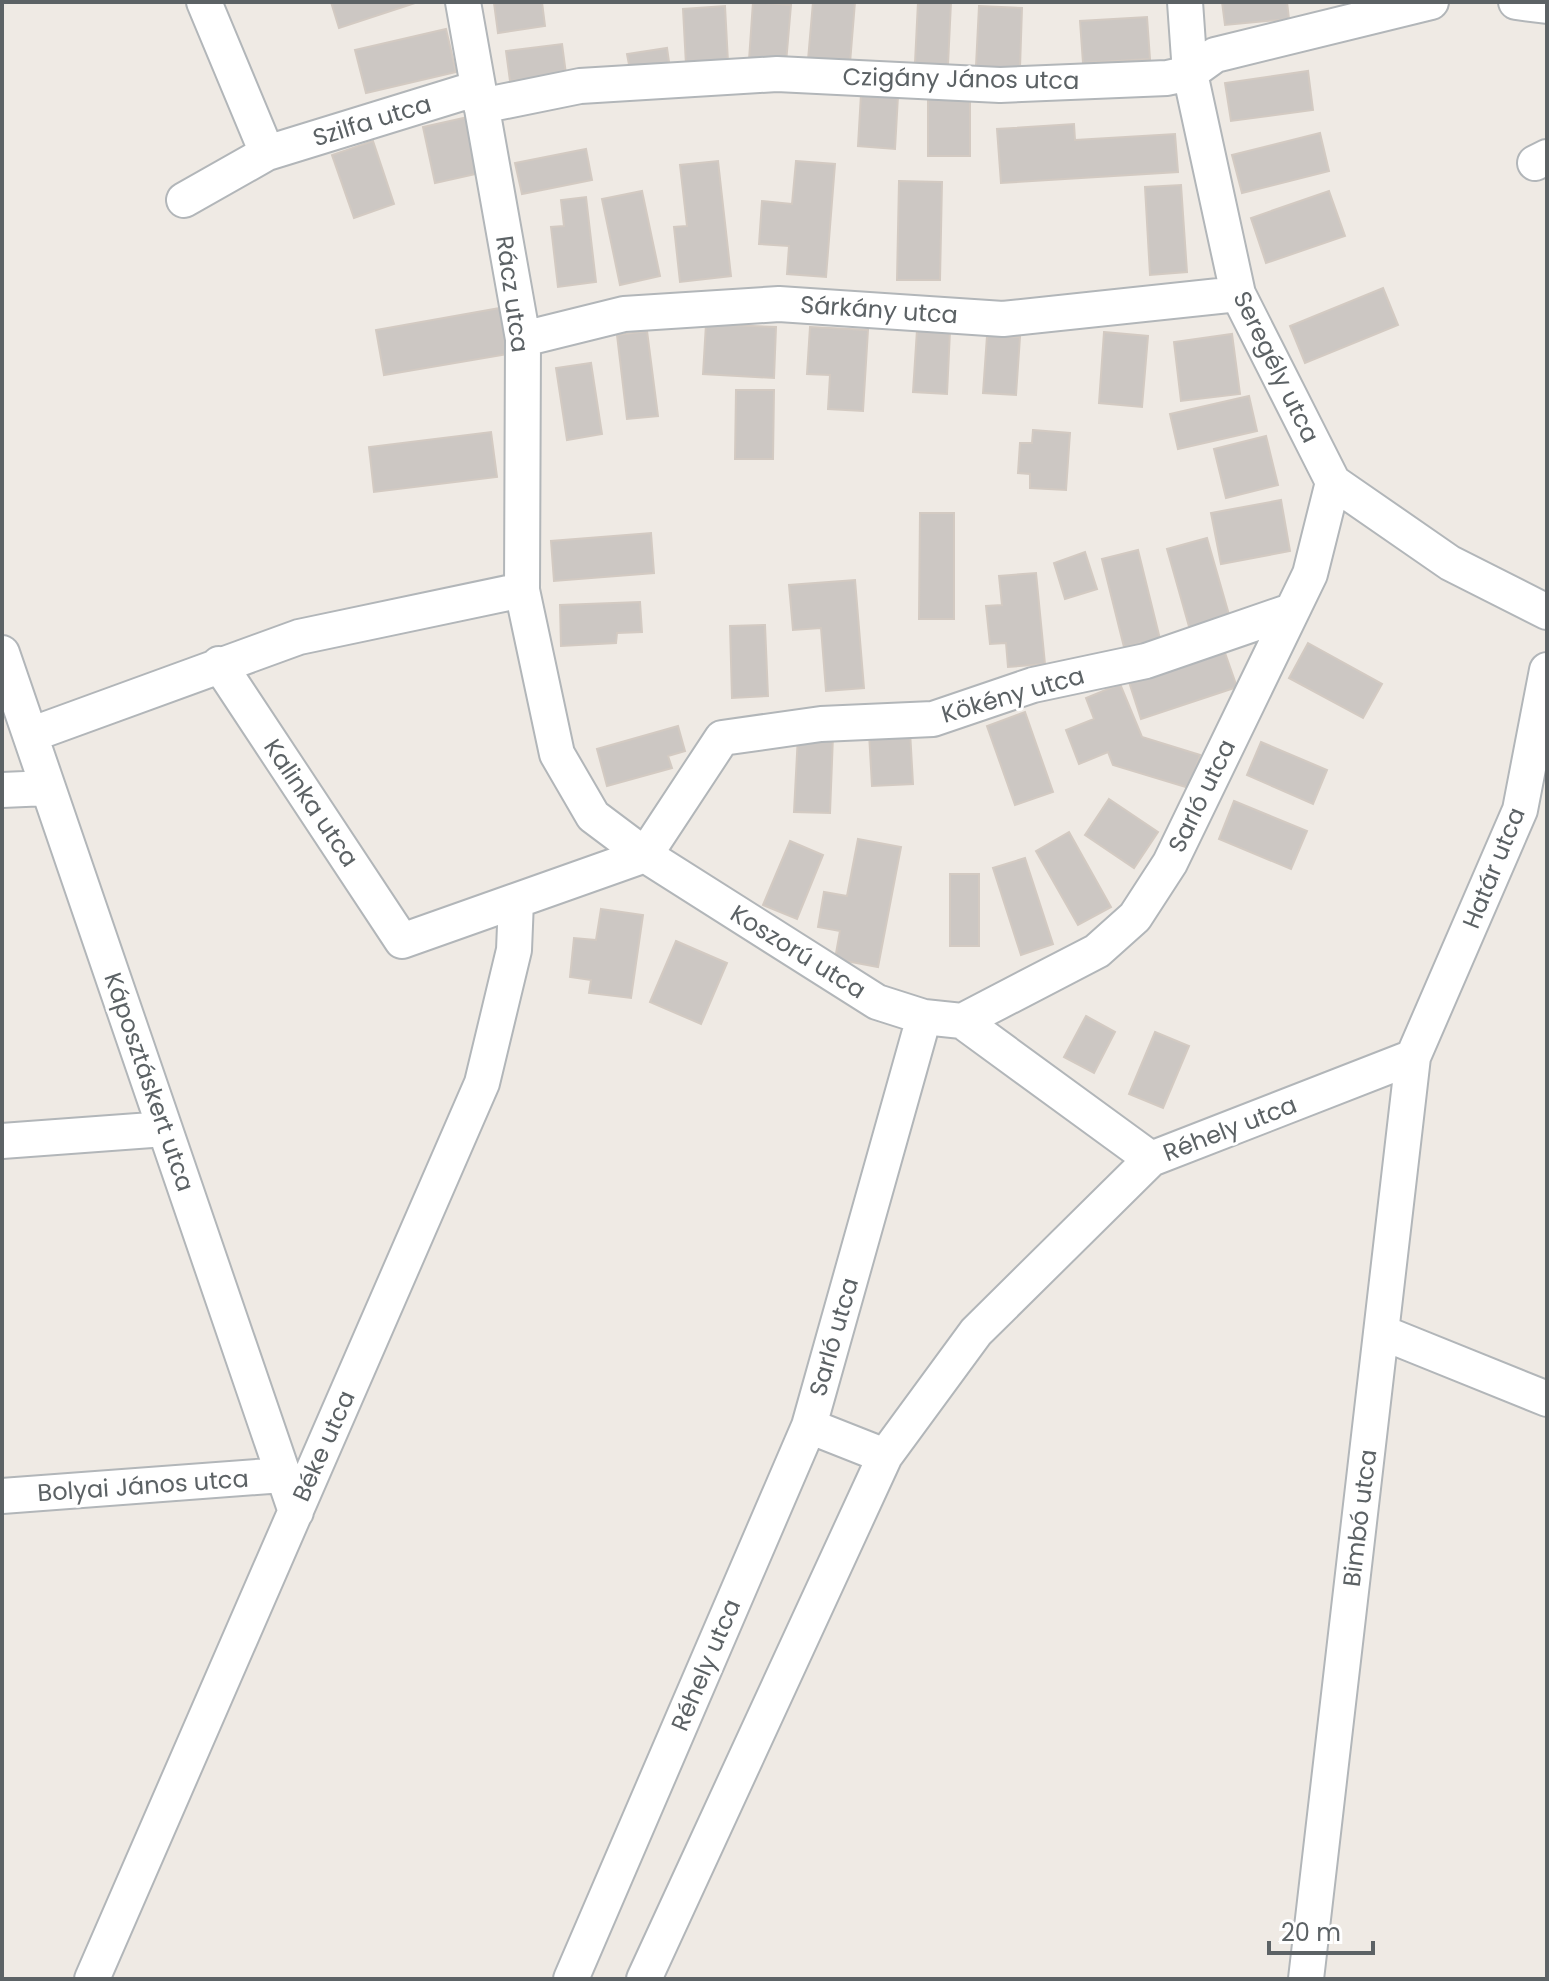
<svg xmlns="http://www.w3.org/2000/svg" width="1549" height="1981" font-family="Poppins,sans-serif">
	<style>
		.building { fill: #ccc7c3; stroke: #d3cac2; stroke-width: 2 }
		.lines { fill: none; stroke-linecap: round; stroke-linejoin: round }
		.minor-casing { stroke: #b2b6b9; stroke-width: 38 }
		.minor { stroke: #fff; stroke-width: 34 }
		.labels { text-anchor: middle; stroke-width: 6; stroke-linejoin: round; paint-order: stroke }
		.street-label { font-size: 24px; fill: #5c6265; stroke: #fff }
	</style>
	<rect width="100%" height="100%" fill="#efeae4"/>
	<path class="building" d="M 331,2 L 418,2 L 339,28 Z
		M 542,2 L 545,26 L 498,33 L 494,3 Z
		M 753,2 L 791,5 L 786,63 L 749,60 Z
		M 813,2 L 855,2 L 850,63 L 808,60 Z
		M 918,2 L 951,2 L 948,65 L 915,63 Z
		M 1222,2 L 1287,2 L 1289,19 L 1225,25 Z
		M 725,6 L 728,62 L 686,65 L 683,9 Z
		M 979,6 L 1022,8 L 1020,68 L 976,66 Z
		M 1147,17 L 1150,59 L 1083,63 L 1080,21 Z
		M 446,29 L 456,72 L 366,93 L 355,50 Z
		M 562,44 L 566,74 L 510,81 L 506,51 Z
		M 667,48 L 670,69 L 631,75 L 627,54 Z
		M 1308,71 L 1313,110 L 1231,121 L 1225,83 Z
		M 861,94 L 898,96 L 895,149 L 858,146 Z
		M 928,99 L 970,99 L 970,156 L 928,156 Z
		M 468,117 L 480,173 L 435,183 L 423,127 Z
		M 1074,124 L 1075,140 L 1175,134 L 1178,172 L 1001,183 L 997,129 Z
		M 1320,133 L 1329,171 L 1242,193 L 1232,155 Z
		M 373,141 L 394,204 L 354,218 L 332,155 Z
		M 586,149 L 592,180 L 522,194 L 515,163 Z
		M 718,161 L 731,276 L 680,282 L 674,227 L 687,226 L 680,165 Z
		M 796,161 L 835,164 L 826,277 L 787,274 L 789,246 L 759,244 L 762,201 L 792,204 Z
		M 899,181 L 942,182 L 940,280 L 897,280 Z
		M 1181,185 L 1187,272 L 1150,275 L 1145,187 Z
		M 642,191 L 660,276 L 620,285 L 602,199 Z
		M 1329,191 L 1345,236 L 1266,263 L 1251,218 Z
		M 586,197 L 596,282 L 558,287 L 551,227 L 564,226 L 561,200 Z
		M 1383,288 L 1398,325 L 1305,363 L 1290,326 Z
		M 500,308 L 508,354 L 384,375 L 376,330 Z
		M 706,324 L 776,327 L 774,378 L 703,374 Z
		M 810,327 L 868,330 L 863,411 L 828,409 L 830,375 L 807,374 Z
		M 917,330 L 950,331 L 947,394 L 913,392 Z
		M 647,331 L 658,416 L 627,419 L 617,335 Z
		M 1104,332 L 1148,336 L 1142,407 L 1099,403 Z
		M 1232,334 L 1240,394 L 1181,401 L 1174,342 Z
		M 987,336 L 1020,337 L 1016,395 L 983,393 Z
		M 591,363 L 602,434 L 567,440 L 556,368 Z
		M 736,390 L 774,390 L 773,459 L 735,459 Z
		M 1249,396 L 1257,431 L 1178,449 L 1170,414 Z
		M 1033,430 L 1070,433 L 1066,490 L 1030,488 L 1030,474 L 1018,473 L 1020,443 L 1032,443 Z
		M 491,432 L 497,477 L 374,492 L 369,447 Z
		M 1266,436 L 1278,485 L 1226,498 L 1214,449 Z
		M 1281,500 L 1290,551 L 1221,564 L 1211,513 Z
		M 920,513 L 954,513 L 954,619 L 919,619 Z
		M 651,533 L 654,573 L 554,581 L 551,541 Z
		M 1207,538 L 1230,618 L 1190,630 L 1167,549 Z
		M 1138,550 L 1160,639 L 1124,647 L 1102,559 Z
		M 1085,552 L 1097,589 L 1065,599 L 1054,563 Z
		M 1036,573 L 1045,664 L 1008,667 L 1006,643 L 990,644 L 986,606 L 1002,605 L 999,576 Z
		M 855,580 L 864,688 L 826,691 L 821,628 L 793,630 L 789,585 Z
		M 640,602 L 642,632 L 617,633 L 616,643 L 561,646 L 560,605 Z
		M 765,625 L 768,696 L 732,698 L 730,626 Z
		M 1308,643 L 1382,684 L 1363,718 L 1289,678 Z
		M 1224,650 L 1237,687 L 1141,719 L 1129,682 Z
		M 1120,684 L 1142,737 L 1200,755 L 1189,788 L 1113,765 L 1108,752 L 1079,764 L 1066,730 L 1094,719 L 1086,698 Z
		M 1025,712 L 1053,792 L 1015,805 L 987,726 Z
		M 678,726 L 685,751 L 668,756 L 672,768 L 607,786 L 597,749 Z
		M 910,731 L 913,784 L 872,786 L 869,733 Z
		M 798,735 L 833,736 L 830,813 L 794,812 Z
		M 1261,742 L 1327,770 L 1313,804 L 1247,775 Z
		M 1109,799 L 1158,832 L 1134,868 L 1085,835 Z
		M 1234,801 L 1307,831 L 1291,869 L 1219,839 Z
		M 1069,832 L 1111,907 L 1078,925 L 1036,851 Z
		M 858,839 L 901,847 L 878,967 L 835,959 L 840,931 L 818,927 L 824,892 L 847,896 Z
		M 790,841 L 823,855 L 797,919 L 763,905 Z
		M 1025,858 L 1053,944 L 1021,955 L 993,868 Z
		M 950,874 L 979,874 L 979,946 L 950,946 Z
		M 601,909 L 643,915 L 631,998 L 589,993 L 591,980 L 570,977 L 574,938 L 596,940 Z
		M 676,941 L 727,963 L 701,1024 L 650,1002 Z
		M 1086,1016 L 1115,1032 L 1094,1073 L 1064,1057 Z
		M 1155,1032 L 1189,1046 L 1163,1108 L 1129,1094 Z"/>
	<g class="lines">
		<defs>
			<path id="minor" d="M 204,2 L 267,153
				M 463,2 L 523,339 L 522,590 L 557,754 L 593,816 L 645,855 L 877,1002 L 924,1017 L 962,1021
				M 1185,2 L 1190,73 L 1238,294 L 1333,482 L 1450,563 L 1547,612
				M 1516,2 L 1547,6
				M 481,106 L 580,86 L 777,74 L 1000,85 L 1167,78 L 1190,73 L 1215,55 L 1431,2
				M 1535,163 L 1547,157
				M 184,200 L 267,153 L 478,88
				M 523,339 L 624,314 L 779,304 L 1003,319 L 1238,294
				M 2,653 L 296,1512
				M 219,664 L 402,941 L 645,855
				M 30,735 L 299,637 L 522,590
				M 2,790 L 48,788
				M 645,855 L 722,738 L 821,724 L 933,719 L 1033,685 L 1146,661 L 1291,611
				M 962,1021 L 1097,951 L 1135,917 L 1170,863 L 1310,574 L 1333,482
				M 962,1021 L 1151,1159
				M 2,1141 L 165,1129
				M 1381,1332 L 1547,1399
				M 809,1426 L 885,1456
				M 2,1496 L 283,1475
				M 92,1979 L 482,1083 L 514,950 L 516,901
				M 571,1979 L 809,1426 L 924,1017
				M 644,1979 L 885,1456 L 976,1332 L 1151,1159 L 1413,1057
				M 1306,1979 L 1413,1057 L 1520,810 L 1547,670"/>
		</defs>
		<use href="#minor" class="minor-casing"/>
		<use href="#minor" class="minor"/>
	</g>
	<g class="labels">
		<g class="street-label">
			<text transform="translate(961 79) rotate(1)" y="8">Czigány János utca</text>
			<text transform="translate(372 121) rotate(-17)" y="8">Szilfa utca</text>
			<text transform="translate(512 294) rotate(82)" y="8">Rácz utca</text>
			<text transform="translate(879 310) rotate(4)" y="8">Sárkány utca</text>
			<text transform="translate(1276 367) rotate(64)" y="8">Seregély utca</text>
			<text transform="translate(1013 695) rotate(-16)" y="8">Kökény utca</text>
			<text transform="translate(1202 796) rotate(-64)" y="8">Sarló utca</text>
			<text transform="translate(311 803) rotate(56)" y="8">Kalinka utca</text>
			<text transform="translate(1494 868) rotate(-68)" y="8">Határ utca</text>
			<text transform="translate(798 952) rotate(32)" y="8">Koszorú utca</text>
			<text transform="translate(149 1082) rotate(71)" y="8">Káposztáskert utca</text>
			<text transform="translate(1230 1129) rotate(-21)" y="8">Réhely utca</text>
			<text transform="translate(834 1337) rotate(-74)" y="8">Sarló utca</text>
			<text transform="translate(324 1446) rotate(-66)" y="8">Béke utca</text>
			<text transform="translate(143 1486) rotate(-4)" y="8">Bolyai János utca</text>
			<text transform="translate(1360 1518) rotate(-83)" y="8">Bimbó utca</text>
			<text transform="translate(706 1665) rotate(-67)" y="8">Réhely utca</text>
		</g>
	</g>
	<rect width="1549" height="1981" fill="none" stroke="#5c6265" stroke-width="8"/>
	<path d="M1269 1941v12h104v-12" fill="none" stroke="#5c6265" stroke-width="4"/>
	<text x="1281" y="1941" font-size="24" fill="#5c6265" stroke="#ffffff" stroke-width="6" paint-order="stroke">20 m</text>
</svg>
